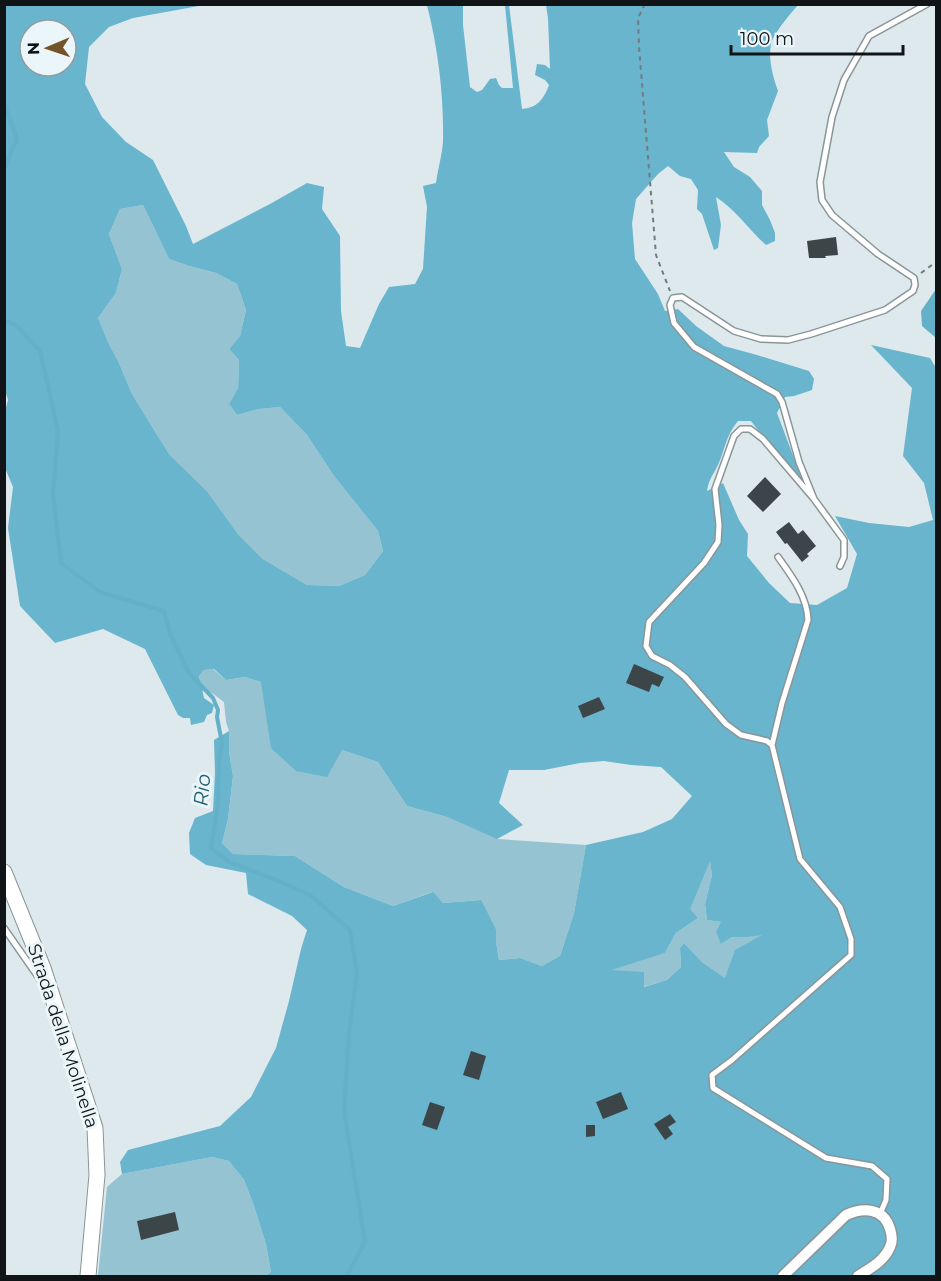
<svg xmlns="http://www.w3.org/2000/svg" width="941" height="1281" font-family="Montserrat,sans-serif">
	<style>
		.green { fill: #96c3d1 }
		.forest { fill: #68b5cd; fill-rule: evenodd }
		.water { fill: #63b0c8 }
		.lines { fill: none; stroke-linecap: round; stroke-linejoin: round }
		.stream { stroke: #63b0c8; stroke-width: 4 }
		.building { fill: #3c4548 }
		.lane-casing { stroke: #8a9598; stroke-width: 8 }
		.street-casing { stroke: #8a9598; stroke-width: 13 }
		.secondary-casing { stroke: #8a9598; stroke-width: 17 }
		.path { stroke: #737b7e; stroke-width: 2; stroke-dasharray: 4.5 4.5; stroke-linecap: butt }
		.lane { stroke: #fff; stroke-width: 5 }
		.street { stroke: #fff; stroke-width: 10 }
		.secondary { stroke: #fff; stroke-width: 15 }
		.labels { text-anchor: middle; stroke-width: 6; stroke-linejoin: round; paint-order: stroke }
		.street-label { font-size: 18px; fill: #101416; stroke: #ebf6fa }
		.water-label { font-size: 20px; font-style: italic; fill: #205e70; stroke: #ebf6fa }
	</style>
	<rect width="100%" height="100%" fill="#dde9ed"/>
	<path class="green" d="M 143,205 L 169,259 L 189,266 L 216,273 L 237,284 L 246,310 L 240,336 L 229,349 L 239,360 L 238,388 L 229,404 L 237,415 L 259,409 L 280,407 L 307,435 L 334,476 L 378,531 L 383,551 L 365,575 L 339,586 L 307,585 L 263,559 L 238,534 L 207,491 L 169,454 L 132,394 L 119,363 L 108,342 L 98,318 L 116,293 L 122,269 L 109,234 L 120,209 Z
		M 213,669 L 226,680 L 245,677 L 261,682 L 342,750 L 378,762 L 407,806 L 447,817 L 498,839 L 586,845 L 574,913 L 560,956 L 542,966 L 520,958 L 499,960 L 496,941 L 496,929 L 480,900 L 443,903 L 432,892 L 393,906 L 344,887 L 295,856 L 233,854 L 222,843 L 228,819 L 233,776 L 229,752 L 229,731 L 226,722 L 224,702 L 212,693 L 202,691 L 199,676 L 204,670 Z
		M 710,859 L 712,875 L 705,904 L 707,920 L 721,922 L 721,944 L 732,937 L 748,937 L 765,933 L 725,978 L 702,962 L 684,943 L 680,948 L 681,967 L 667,980 L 643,987 L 609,969 L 665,953 L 676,933 L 698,918 L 689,909 Z
		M 212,1157 L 229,1161 L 244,1180 L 254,1206 L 266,1244 L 271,1272 L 265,1276 L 98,1276 L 107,1187 L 122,1174 Z"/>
	<path class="forest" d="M 7,5 L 204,5 L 133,18 L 109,27 L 89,47 L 85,84 L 102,117 L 126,142 L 153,160 L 186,226 L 193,244 L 270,204 L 307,183 L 324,187 L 322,209 L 340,236 L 341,311 L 346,346 L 360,348 L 379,304 L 389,287 L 415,284 L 423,269 L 427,207 L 423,186 L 436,183 C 438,169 442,155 443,142 C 444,96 438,48 427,5 L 463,5 L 463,25 L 470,87 L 477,92 L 482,90 L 490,79 L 496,78 L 499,85 L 502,88 L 513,88 L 505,5 L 509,5 L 522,109 C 537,108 544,99 549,85 L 545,80 L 535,75 L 537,64 L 545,65 L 550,69 L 548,18 L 546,5 L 798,5 C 791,13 773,34 771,44 C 768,59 773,77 778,91 L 767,120 L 769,136 L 759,147 L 757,153 L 724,152 L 734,167 L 750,177 L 762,191 L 762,205 L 770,220 L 775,233 L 775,241 L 766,245 C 749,230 735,209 716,197 L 721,225 L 718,248 L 714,250 L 702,214 L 697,209 L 698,190 L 691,179 L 680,176 L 668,166 L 658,174 L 636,199 L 632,223 L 635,259 L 658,294 L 665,311 L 678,309 L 696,326 L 724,346 L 757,355 L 809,371 L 814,379 L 812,390 L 794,396 L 785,397 L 777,413 L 803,482 L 800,485 L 751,421 L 738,421 C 725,436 725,452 716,469 C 711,478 709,480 707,491 L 723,483 L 739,520 L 748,534 L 747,556 L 769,583 L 790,603 L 817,605 L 847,588 L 857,554 L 835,516 L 869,523 L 909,527 L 933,520 L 924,483 L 903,456 L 912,388 L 871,345 L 930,358 L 936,368 L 936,1276 L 265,1276 L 271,1272 L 266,1244 L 254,1206 L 244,1180 L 229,1161 L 212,1157 L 122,1174 L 120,1162 L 128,1150 L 220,1126 L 251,1097 L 276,1048 L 289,1001 L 301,949 L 307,930 L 292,916 L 248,894 L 246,873 L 206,865 L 190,854 L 189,833 L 195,818 L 213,811 L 215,773 L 214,740 L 229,731 L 229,752 L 233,776 L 228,819 L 222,843 L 233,854 L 295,856 L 344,887 L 393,906 L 433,892 L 443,903 L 481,900 L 496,929 L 496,941 L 499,960 L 520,958 L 542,966 L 560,956 L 574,913 L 586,845 L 643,832 L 672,819 L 692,796 L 661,767 L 631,765 L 604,761 L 580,763 L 544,770 L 509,770 L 499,803 L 523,825 L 497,839 L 447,817 L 407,806 L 378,762 L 342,750 L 327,777 L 296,771 L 271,748 L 261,682 L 245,677 L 226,680 L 214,669 L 204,670 L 199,676 L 204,698 L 214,705 L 212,713 L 207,715 L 204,722 L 191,725 L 190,718 L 183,718 L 178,715 L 145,649 L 103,629 L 55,643 L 20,606 L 8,528 L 13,487 L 5,468 L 4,415 L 8,400 L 4,387 L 4,6 ZM 30,30 L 66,30 L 66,66 L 30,66 ZM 143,205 L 169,259 L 189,266 L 216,273 L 237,284 L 246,310 L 240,336 L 229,349 L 239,360 L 238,388 L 229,404 L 237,415 L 259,409 L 280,407 L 307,435 L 334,476 L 378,531 L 383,551 L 365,575 L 339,586 L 307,585 L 263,559 L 238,534 L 207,491 L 169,454 L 132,394 L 119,363 L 108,342 L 98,318 L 116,293 L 122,269 L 109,234 L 120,209 ZM 710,861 L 712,875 L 705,904 L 707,920 L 721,922 L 716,932 L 721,944 L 732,937 L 748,937 L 762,935 L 735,950 L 725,978 L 702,962 L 684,943 L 680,948 L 681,967 L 667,980 L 644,987 L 644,972 L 611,970 L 665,953 L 676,933 L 698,918 L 690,909 Z"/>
	<path class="water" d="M 936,289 L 936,338 L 922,326 L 921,311 Z"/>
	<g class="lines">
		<path class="stream" d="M 4,103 L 17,139 L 4,169
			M 4,320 L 16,325 L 40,351 L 58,431 L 53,495 L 61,563 L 100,592 L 164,611 L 170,634 L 189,673 L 213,698 L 218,710 L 217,717 L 222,743 L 219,760 L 218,805 L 211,848 L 229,862 L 281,882 L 310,895 L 350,930 L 357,973 L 349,1034 L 344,1110 L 365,1242 L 347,1276"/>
	</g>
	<path class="building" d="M 836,237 L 838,255 L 825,256 L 826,258 L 809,258 L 807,241 Z
		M 765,477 L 781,494 L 763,512 L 747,496 Z
		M 789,522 L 798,534 L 803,530 L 816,546 L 807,554 L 809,556 L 802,562 L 787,543 L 785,544 L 776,532 Z
		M 634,664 L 664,677 L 659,687 L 652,684 L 649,692 L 626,683 Z
		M 599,697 L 605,709 L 583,718 L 578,706 Z
		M 471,1051 L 486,1056 L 479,1080 L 463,1075 Z
		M 621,1092 L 628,1109 L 603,1119 L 596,1102 Z
		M 430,1102 L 445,1107 L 437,1130 L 422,1125 Z
		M 670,1114 L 676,1122 L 668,1127 L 673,1134 L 665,1140 L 654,1124 Z
		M 586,1125 L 595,1125 L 595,1136 L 586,1137 Z
		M 175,1212 L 179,1230 L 141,1240 L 137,1221 Z"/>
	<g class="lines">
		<defs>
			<path id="lane" d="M 814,499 L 763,439 L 750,429 L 741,429 L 734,436 L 715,489 L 719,525 L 718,542 L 704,563 L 649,622 L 646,646 L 652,656 L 670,665 L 685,677 L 726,724 L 741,735 L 759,739 L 767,741 L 772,745 L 800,859 L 840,907 L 851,939 L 851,955 L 732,1060 L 712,1075 L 713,1088 L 826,1158 L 872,1166 L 887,1179 L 886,1200 L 880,1214
				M 840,566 L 844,557 L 844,540 L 814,499 L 799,462 L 782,402 L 777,394 L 694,347 L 674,323 L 670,305 L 673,298 L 682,297 L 734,331 L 761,339 L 788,340 L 811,334 L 885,310 L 913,291 L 915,285 L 914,278 L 878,254 L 832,215 L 822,200 L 820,182 L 832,117 L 844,80 L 869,36 L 927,4
				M 772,745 L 782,703 L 808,620 C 807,596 791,575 778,557
				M 4,928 L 41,981"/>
			<path id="street" d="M 783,1276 L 846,1215 C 864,1207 884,1208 890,1229 C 892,1235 893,1241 890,1247 C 884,1261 871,1268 858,1276"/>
			<path id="secondary" d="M 4,872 L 43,968 L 95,1128 L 97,1175 L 88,1276"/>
		</defs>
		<use href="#lane" class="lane-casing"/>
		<use href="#street" class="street-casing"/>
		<use href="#secondary" class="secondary-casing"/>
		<path class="path" d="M 645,4 L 638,18 L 639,47 L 656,255 L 670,291
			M 921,273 L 936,262"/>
		<use href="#lane" class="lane"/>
		<use href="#street" class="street"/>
		<use href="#secondary" class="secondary"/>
	</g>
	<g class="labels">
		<g class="street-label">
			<text transform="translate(63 1036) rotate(72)" y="6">Strada della Molinella</text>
		</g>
		<g class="water-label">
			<text transform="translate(202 790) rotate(-84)" y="7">Rio</text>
		</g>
	</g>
	<rect width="941" height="1281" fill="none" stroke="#101416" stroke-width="12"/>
	<g transform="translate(48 48) rotate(268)"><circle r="28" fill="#ebf6fa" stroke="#939c9f" stroke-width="1.5"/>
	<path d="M0-4.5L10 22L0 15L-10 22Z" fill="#74532a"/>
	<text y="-9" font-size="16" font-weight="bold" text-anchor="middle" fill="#101416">N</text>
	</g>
	<path d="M731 45v9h172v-9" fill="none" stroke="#101416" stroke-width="3"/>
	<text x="740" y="45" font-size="18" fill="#101416" stroke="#ebf6fa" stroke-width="4.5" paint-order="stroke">100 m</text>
</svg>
